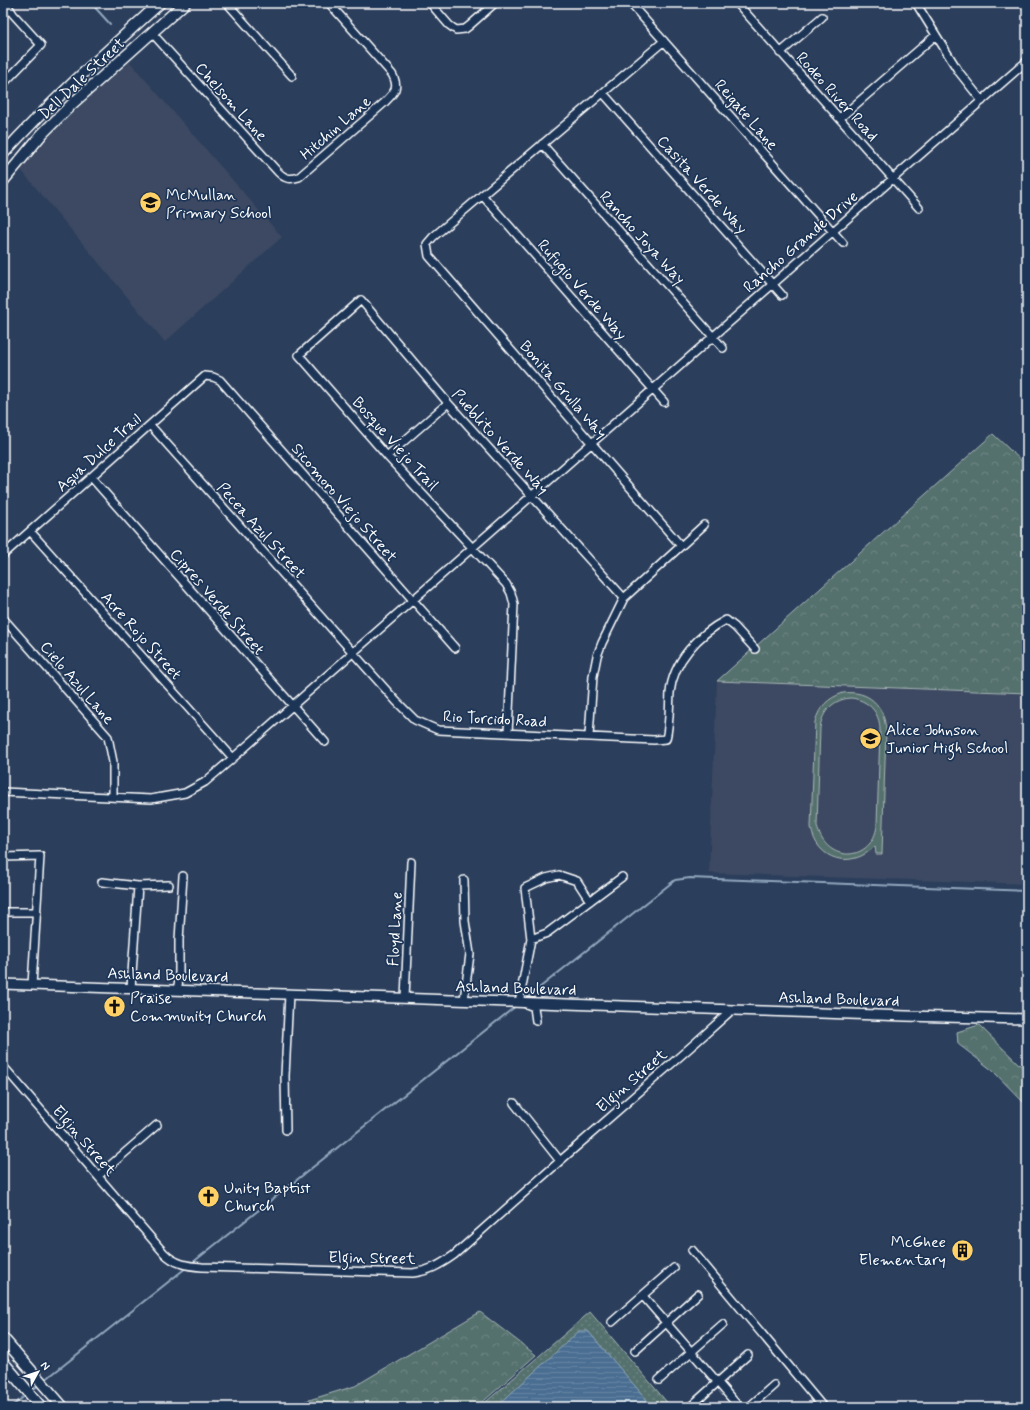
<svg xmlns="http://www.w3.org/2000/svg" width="1030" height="1410" font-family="Mynerve,sans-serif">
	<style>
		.built { fill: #3c4962 }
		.grass { fill: url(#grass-dots); stroke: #aab8b6 }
		.forest { fill: url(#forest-crowns); stroke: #aab8b6 }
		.park { fill: #54716e; stroke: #aab8b6; fill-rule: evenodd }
		.water { fill: url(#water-rules); stroke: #92a8be }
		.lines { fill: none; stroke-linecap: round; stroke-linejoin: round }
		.stream { stroke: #92a8be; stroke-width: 2 }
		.minor-casing { stroke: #fff; stroke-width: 10 }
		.tertiary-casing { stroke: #fff; stroke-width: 12 }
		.secondary-casing { stroke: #fff; stroke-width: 13 }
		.minor { stroke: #1d3557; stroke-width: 7 }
		.tertiary { stroke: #1d3557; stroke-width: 9 }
		.secondary { stroke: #1d3557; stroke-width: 10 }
		.labels { text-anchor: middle; stroke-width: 3.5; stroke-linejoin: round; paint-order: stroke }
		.street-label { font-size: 16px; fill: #fff; stroke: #1d3557 }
		.poi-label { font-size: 16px; fill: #fff; stroke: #1d3557; text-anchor: start }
	</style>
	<defs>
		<pattern id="grass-dots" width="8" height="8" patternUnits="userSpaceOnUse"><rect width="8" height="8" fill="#54716e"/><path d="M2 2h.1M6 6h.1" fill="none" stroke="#6e8684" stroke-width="1.8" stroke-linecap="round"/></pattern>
		<pattern id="forest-crowns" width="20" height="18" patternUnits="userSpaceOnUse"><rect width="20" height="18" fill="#54716e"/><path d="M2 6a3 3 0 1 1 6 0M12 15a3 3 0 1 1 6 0" fill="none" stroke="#6e8684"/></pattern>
		<pattern id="water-rules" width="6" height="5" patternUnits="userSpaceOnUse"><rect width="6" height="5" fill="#4a6e92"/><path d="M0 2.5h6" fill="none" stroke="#6584a2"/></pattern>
	</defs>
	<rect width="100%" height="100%" fill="#2b3e5c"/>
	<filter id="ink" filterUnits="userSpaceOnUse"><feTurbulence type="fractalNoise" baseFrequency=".025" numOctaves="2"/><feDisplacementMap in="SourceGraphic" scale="8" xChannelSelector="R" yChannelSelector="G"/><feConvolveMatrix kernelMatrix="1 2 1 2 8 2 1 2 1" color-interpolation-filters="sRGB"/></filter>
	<g filter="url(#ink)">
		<path class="built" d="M 130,62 L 282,237 L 165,342 L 21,170 L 56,129 L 94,93 Z
			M 717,681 L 1027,693 L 1027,884 L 709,873 Z"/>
		<path class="grass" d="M 590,1312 L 671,1407 L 480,1407 Z"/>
		<path class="forest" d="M 993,434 L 1027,466 L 1027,693 L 717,681 Z
			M 979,1025 L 1027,1072 L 1027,1106 L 992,1070 L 958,1044 L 957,1032 Z
			M 480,1312 L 536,1355 L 477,1407 L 286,1407 L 355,1386 Z"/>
		<path class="park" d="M 843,693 C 869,690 884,705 886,730 L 882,854 L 876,854 L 875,846 C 852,870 816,861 811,827 L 815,722 C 819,707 828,698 843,693 ZM 851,698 C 868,700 880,712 880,730 L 877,825 C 873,862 826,865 817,826 L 820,728 C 822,711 834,699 851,698 Z"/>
		<path class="water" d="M 579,1331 L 588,1331 L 653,1407 L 496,1407 Z"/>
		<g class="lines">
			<path class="stream" d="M 91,3 L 110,24
				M 524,1000 L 675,880 L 690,878 L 1027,891
				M 192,1263 L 516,1006
				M 45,1380 L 187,1267
				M 31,1391 L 40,1384
				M 11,1407 L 26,1395"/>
			<defs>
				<path id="minor" d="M 227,3 L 292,76
					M 430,3 L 449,25 L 456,30 L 465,29 L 469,26 L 495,3
					M 630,3 L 843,243
					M 737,3 L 919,208
					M 916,3 L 959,72 L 982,101
					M 152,33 L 278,172 C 285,179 290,180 299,177 L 384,103 C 394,93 400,88 392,74 L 329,3
					M 664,41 L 433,237 L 427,244 L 429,256 L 681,546
					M 780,53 L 822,17
					M 3,84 L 41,45 L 13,14 L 6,3
					M 603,93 L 782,295
					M 840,118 L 936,35
					M 542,144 L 723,348
					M 482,195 L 664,402
					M 150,425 L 396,701 L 415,720 L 438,730 L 654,740 L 666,739 C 670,723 669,708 670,693 C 673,661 699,634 726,620 L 735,627 L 755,649
					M 387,456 L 448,403
					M 91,477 L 325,742
					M 30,531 L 233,758
					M 3,555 L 205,376 L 213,377 L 220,380 L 455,648
					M 3,618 L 108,737 L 113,762 L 113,797
					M 508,733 L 514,604 L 511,593 L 506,584 L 387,456 L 299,355 L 361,300 L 448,403 L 624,598
					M 589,736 L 593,676 L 597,656 L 602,643 L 624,598 L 704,525
					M 3,792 L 151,799 L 185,793 L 205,782 L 233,758 L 1027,61
					M 3,857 L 40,856 L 32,985
					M 102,882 L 138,886 L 169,885
					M 3,912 L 37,912
					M 531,939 L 547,933 L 622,877
					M 131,988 L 138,886
					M 177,990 L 179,980 L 179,940 L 183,876
					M 405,998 L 411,862
					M 464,1000 L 470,954 L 465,921 L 464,880
					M 536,1021 L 534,1007 L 521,1002 L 520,997 L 531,939 L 525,888 L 546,878 L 559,875 L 577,881 L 590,901
					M 3,1066 L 164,1253 C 175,1264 187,1266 202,1267 L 413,1273 C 429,1271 440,1265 454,1255 L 560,1161 L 694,1044 L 732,1010
					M 514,1103 L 560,1161
					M 286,1130 L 285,1076 L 289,994
					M 98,1176 L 157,1125
					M 692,1250 L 823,1407
					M 643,1296 L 739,1407
					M 612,1322 L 674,1268
					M 635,1351 L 698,1294
					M 659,1380 L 723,1324
					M 690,1407 L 748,1355
					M 749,1407 L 774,1385"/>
				<path id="tertiary" d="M 3,984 L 906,1016 L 1027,1019"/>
				<path id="secondary" d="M 3,154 C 52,100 106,52 160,3
					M 3,181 L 42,134 L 72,104 L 185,3
					M 3,1338 L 63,1407
					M 3,1362 L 41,1407"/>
			</defs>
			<use href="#minor" class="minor-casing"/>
			<use href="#tertiary" class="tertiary-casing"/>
			<use href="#secondary" class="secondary-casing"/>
			<use href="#minor" class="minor"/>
			<use href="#tertiary" class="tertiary"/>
			<use href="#secondary" class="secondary"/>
		</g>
	</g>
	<defs>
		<symbol id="school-disc" viewBox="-11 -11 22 22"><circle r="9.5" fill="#ffd166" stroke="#1d3557"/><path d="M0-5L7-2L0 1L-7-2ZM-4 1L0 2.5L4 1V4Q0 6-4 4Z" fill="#111"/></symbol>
		<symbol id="church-disc" viewBox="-11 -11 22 22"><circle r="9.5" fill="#ffd166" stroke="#1d3557"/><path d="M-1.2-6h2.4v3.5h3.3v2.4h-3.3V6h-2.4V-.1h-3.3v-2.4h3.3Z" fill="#111"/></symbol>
		<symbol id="building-disc" viewBox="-11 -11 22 22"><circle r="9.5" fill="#ffd166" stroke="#1d3557"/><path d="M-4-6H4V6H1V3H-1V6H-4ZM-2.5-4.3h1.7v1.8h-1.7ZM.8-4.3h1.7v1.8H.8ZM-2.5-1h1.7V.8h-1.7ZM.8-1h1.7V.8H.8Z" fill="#111"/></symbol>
	</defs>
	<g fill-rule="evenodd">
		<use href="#school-disc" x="138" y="190" width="25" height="25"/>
		<use href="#school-disc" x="858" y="726" width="25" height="25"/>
		<use href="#church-disc" x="102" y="994" width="25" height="25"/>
		<use href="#church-disc" x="196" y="1184" width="25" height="25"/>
		<use href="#building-disc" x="950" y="1238" width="25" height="25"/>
	</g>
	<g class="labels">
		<g class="street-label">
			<text transform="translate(81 78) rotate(-43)" y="6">Dell Dale Street</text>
			<text transform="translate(838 96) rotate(48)" y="6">Rodeo River Road</text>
			<text transform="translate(232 101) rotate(48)" y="6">Chelsom Lane</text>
			<text transform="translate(747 114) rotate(49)" y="6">Reigate Lane</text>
			<text transform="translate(335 127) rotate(-41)" y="6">Hitchin Lane</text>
			<text transform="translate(703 184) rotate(48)" y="6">Casita Verde Way</text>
			<text transform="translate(643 237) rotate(48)" y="6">Rancho Joya Way</text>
			<text transform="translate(800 241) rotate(-41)" y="6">Rancho Grande Drive</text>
			<text transform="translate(583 289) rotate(49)" y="6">Rufugio Verde Way</text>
			<text transform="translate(564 389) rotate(49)" y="6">Bonita Grulla Way</text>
			<text transform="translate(501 441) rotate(48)" y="6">Pueblito Verde Way</text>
			<text transform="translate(396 443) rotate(48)" y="6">Bosque Viejo Trail</text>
			<text transform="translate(98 452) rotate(-42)" y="6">Aqua Dulce Trail</text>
			<text transform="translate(345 502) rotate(49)" y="6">Sicomoro Viejo Street</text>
			<text transform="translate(262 530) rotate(48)" y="6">Pecea Azul Street</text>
			<text transform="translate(218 601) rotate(49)" y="6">Cipres Verde Street</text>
			<text transform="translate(142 635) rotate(48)" y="6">Acre Rojo Street</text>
			<text transform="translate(78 682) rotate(49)" y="6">Cielo Azul Lane</text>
			<text transform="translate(495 718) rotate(3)" y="6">Rio Torcido Road</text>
			<text transform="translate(394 929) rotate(-87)" y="6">Floyd Lane</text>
			<text transform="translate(168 974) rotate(2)" y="6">Ashland Boulevard</text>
			<text transform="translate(516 987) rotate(2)" y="6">Ashland Boulevard</text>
			<text transform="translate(839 998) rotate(2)" y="6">Ashland Boulevard</text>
			<text transform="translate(631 1080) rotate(-41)" y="6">Elgin Street</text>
			<text transform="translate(85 1140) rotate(49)" y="6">Elgin Street</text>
			<text transform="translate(372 1257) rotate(1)" y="6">Elgin Street</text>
		</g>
		<g class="poi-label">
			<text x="166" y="200">McMullan<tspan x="166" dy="18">Primary School</tspan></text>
			<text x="886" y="735">Alice Johnson<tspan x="886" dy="18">Junior High School</tspan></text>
			<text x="130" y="1003">Praise<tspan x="130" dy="18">Community Church</tspan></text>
			<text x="224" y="1193">Unity Baptist<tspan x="224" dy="18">Church</tspan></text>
			<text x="946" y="1247" text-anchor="end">McGhee<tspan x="946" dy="18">Elementary</tspan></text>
		</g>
	</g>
	<rect width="1030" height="1410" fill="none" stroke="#1d3557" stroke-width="16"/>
	<rect x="8" y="8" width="1014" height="1394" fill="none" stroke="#fff" stroke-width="1.5" filter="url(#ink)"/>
	<g transform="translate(38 1372) rotate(50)" stroke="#1d3557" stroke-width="3" paint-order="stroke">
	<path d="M0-3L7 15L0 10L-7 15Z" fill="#ffffff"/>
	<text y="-6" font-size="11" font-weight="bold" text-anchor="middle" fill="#ffffff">N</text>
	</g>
</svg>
